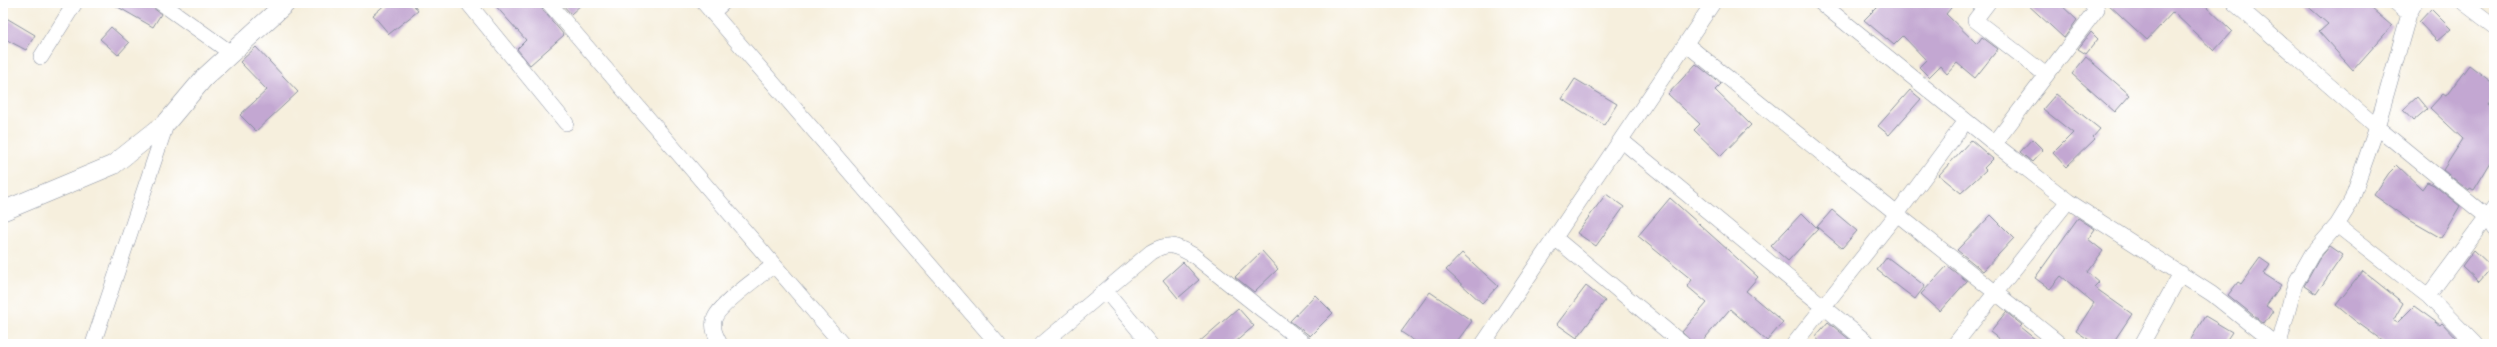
<svg xmlns="http://www.w3.org/2000/svg" width="2497" height="347" font-family="Mynerve,sans-serif">
	<style>
		.building { fill: #c3a7d2 }
		.lines { fill: none; stroke-linecap: round; stroke-linejoin: round }
		.minor-casing { stroke: #888f9e; stroke-width: 16 }
		.tertiary-casing { stroke: #888f9e; stroke-width: 20 }
		.minor { stroke: #fff; stroke-width: 15 }
		.tertiary { stroke: #fff; stroke-width: 19 }
	</style>
	<rect width="100%" height="100%" fill="#fff"/>
	<filter id="ink" filterUnits="userSpaceOnUse"><feTurbulence type="fractalNoise" baseFrequency=".025" numOctaves="2"/><feDisplacementMap in="SourceGraphic" scale="8" xChannelSelector="R" yChannelSelector="G"/><feConvolveMatrix kernelMatrix="1 2 1 2 8 2 1 2 1" color-interpolation-filters="sRGB"/></filter>
	<filter id="wash" filterUnits="userSpaceOnUse"><feTurbulence type="fractalNoise" baseFrequency=".012" numOctaves="4" result="noise"/><feDisplacementMap in="SourceGraphic" scale="16" xChannelSelector="R" yChannelSelector="G"/><feGaussianBlur stdDeviation="0.9" result="paint"/><feColorMatrix in="noise" values="0 0 0 0 0 0 0 0 0 0 0 0 0 0 0 0 0 1.4 0 .05"/><feComposite in="paint" operator="in"/></filter>
	<g filter="url(#wash)">
		<rect width="100%" height="100%" fill="#f6efdd"/>
		<g id="blocks">
			<path class="building" d="M 111,3 L 147,3 L 161,14 L 153,27 Z
				M 387,3 L 412,3 L 418,11 L 389,34 L 373,15 Z
				M 493,3 L 540,3 L 542,9 L 564,35 L 530,65 L 517,49 L 526,40 Z
				M 561,3 L 583,3 L 571,14 Z
				M 1881,3 L 1955,3 L 1946,14 L 1977,44 L 1982,37 L 1998,49 L 1975,78 L 1957,63 L 1947,74 L 1940,66 L 1929,77 L 1919,67 L 1926,60 L 1903,36 L 1894,45 L 1864,20 Z
				M 2026,3 L 2059,3 L 2077,20 L 2064,38 Z
				M 2107,3 L 2203,3 L 2232,31 L 2214,51 L 2173,12 L 2147,40 Z
				M 2304,3 L 2365,3 L 2392,26 L 2353,70 L 2319,32 L 2328,24 Z
				M 2431,9 L 2451,29 L 2437,41 L 2419,22 Z
				M 3,16 L 35,35 L 26,50 L 3,38 Z
				M 111,27 L 129,43 L 118,55 L 100,39 Z
				M 2091,32 L 2098,39 L 2086,54 L 2078,49 Z
				M 256,47 L 298,92 L 256,131 L 240,115 L 267,90 L 240,62 Z
				M 2086,57 L 2130,95 L 2115,112 L 2072,74 Z
				M 1696,64 L 1721,84 L 1715,90 L 1751,125 L 1721,156 L 1694,130 L 1700,124 L 1668,94 Z
				M 2469,65 L 2494,84 L 2494,96 L 2488,104 L 2494,108 L 2494,157 L 2474,190 L 2470,188 L 2469,191 L 2443,170 L 2463,139 L 2430,108 L 2443,94 L 2446,96 Z
				M 1575,79 L 1617,104 L 1604,125 L 1562,99 Z
				M 1910,90 L 1921,99 L 1889,135 L 1878,126 Z
				M 2056,94 L 2100,129 L 2093,137 L 2095,139 L 2066,167 L 2053,153 L 2073,133 L 2043,109 Z
				M 2417,97 L 2427,109 L 2413,121 L 2403,110 Z
				M 2032,139 L 2043,150 L 2032,162 L 2020,152 Z
				M 1971,140 L 1993,159 L 1984,168 L 1986,170 L 1961,193 L 1939,175 Z
				M 2397,165 L 2422,189 L 2427,182 L 2434,185 L 2460,206 L 2441,238 L 2406,218 L 2374,195 L 2389,173 Z
				M 1606,194 L 1624,207 L 1596,246 L 1577,233 Z
				M 1670,198 L 1758,277 L 1746,291 L 1783,322 L 1767,341 L 1730,309 L 1700,344 L 1693,344 L 1682,332 L 1707,303 L 1687,286 L 1692,280 L 1638,236 Z
				M 1832,210 L 1857,231 L 1842,248 L 1817,227 Z
				M 1802,213 L 1818,229 L 1788,261 L 1771,246 Z
				M 1991,215 L 2014,238 L 1983,271 L 1957,250 Z
				M 2078,218 L 2095,229 L 2088,239 L 2103,251 L 2087,272 L 2099,282 L 2094,287 L 2132,314 L 2112,344 L 2095,344 L 2076,331 L 2094,303 L 2061,276 L 2050,289 L 2035,278 Z
				M 2330,246 L 2343,255 L 2316,294 L 2304,286 L 2319,259 Z
				M 2474,250 L 2492,267 L 2479,282 L 2462,266 Z
				M 1262,251 L 1278,269 L 1254,292 L 1235,277 Z
				M 1462,253 L 1498,286 L 1482,303 L 1446,270 Z
				M 1887,257 L 1925,286 L 1915,299 L 1877,270 Z
				M 2260,258 L 2270,265 L 2264,274 L 2281,285 L 2266,306 L 2273,311 L 2264,324 L 2228,295 L 2238,282 L 2241,284 Z
				M 1183,262 L 1199,280 L 1178,298 L 1163,280 Z
				M 1947,266 L 1967,281 L 1940,311 L 1921,294 Z
				M 2363,271 L 2403,303 L 2393,321 L 2397,323 L 2414,306 L 2440,325 L 2442,323 L 2457,339 L 2453,344 L 2387,344 L 2354,320 L 2336,305 Z
				M 1586,286 L 1605,301 L 1577,338 L 1557,324 Z
				M 1430,292 L 1472,321 L 1455,344 L 1419,344 L 1401,332 Z
				M 1315,295 L 1333,313 L 1310,336 L 1290,321 Z
				M 1238,308 L 1254,326 L 1233,344 L 1197,344 Z
				M 2006,312 L 2022,325 L 2020,327 L 2041,344 L 2005,344 L 1990,332 Z
				M 2205,316 L 2232,332 L 2224,344 L 2188,344 Z
				M 1828,322 L 1855,344 L 1823,344 L 1815,337 Z"/>
		</g>
	</g>
	<g filter="url(#ink)">
		<use href="#blocks" fill-opacity="0" stroke="#888f9e" stroke-width="1"/>
		<g class="lines">
			<defs>
				<path id="minor" d="M 161,3 L 231,53
					M 468,3 L 566,123
					M 549,3 L 842,344
					M 704,3 L 998,344
					M 1821,3 L 2001,149 L 2068,201 L 2212,294 L 2275,344
					M 1988,3 L 1975,20 L 2046,75
					M 2234,3 L 2377,127 L 2350,204 L 2337,225 L 2312,254 L 2295,284 L 2279,344
					M 2396,3 L 2409,14 L 2415,3
					M 2464,3 L 2494,26
					M 712,13 L 723,3
					M 2409,14 L 2377,127 L 2487,217 L 2494,229
					M 1686,44 L 1897,214 L 1794,344
					M 41,57 L 75,3
					M 1966,121 L 1897,214 L 2060,344
					M 1621,140 L 1869,344
					M 1994,144 L 2097,9 L 2090,3
					M 2337,225 L 2428,296 L 2475,344
					M 1555,238 L 1683,344
					M 1106,291 L 1150,344
					M 2428,296 L 2494,207
					M 93,344 L 167,122
					M 720,344 C 716,336 712,329 714,320 C 717,306 761,275 774,265
					M 1042,344 L 1151,252 C 1169,242 1175,245 1193,255 L 1305,344
					M 1483,344 L 1713,3
					M 1955,344 L 2068,201
					M 2142,344 L 2181,273"/>
				<path id="tertiary" d="M 3,211 L 113,165 L 167,122 L 204,78 L 286,3"/>
			</defs>
			<use href="#minor" class="minor-casing"/>
			<use href="#tertiary" class="tertiary-casing"/>
			<use href="#minor" class="minor"/>
			<use href="#tertiary" class="tertiary"/>
		</g>
	</g>
	<rect width="2497" height="347" fill="none" stroke="#fff" stroke-width="16"/>
</svg>
